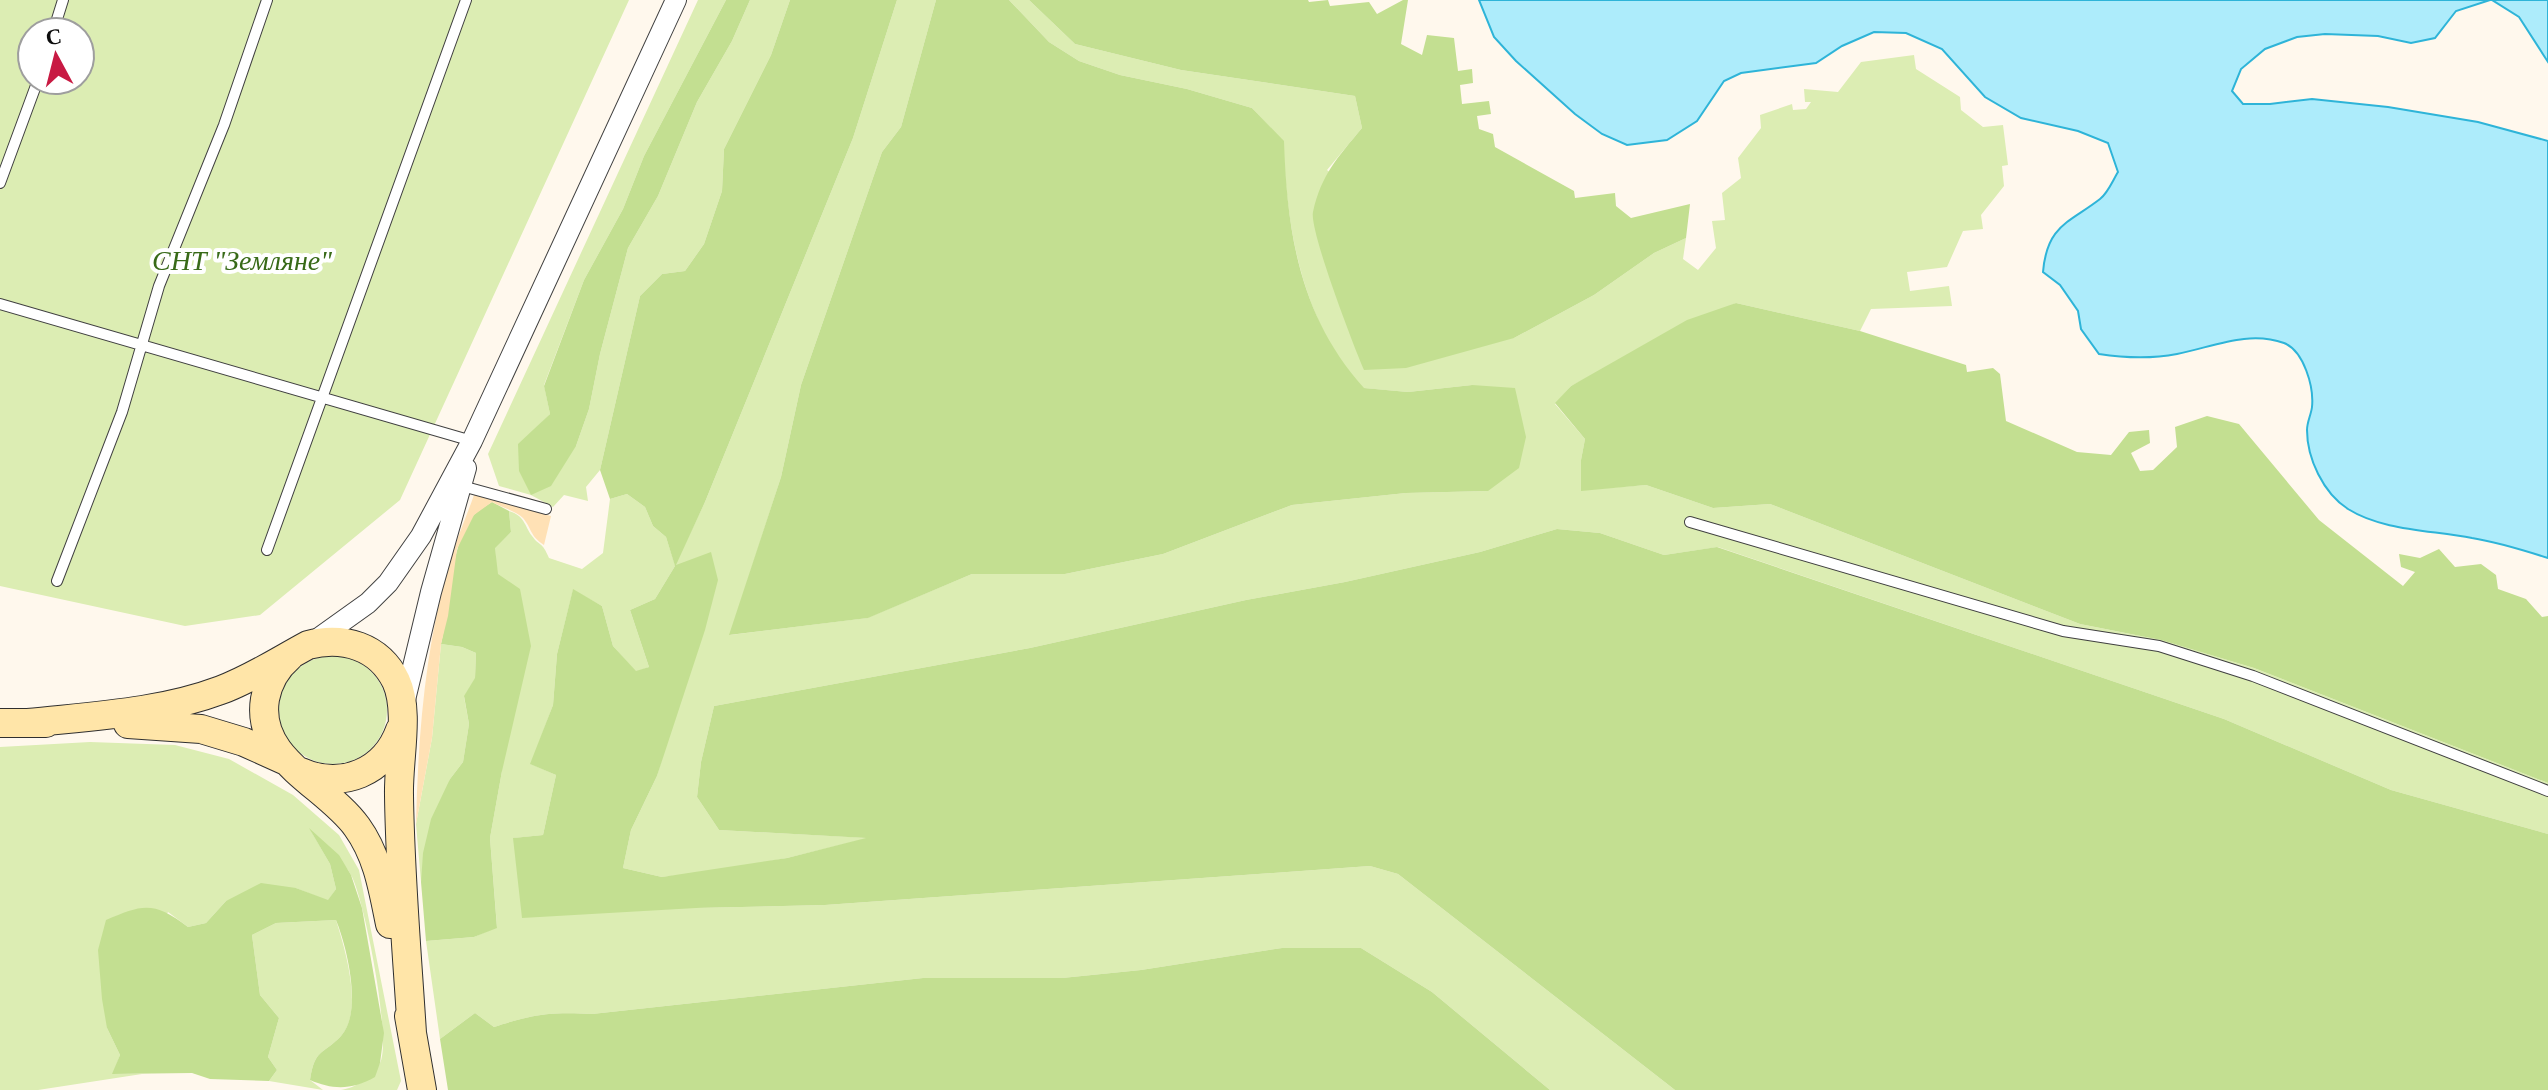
<svg xmlns="http://www.w3.org/2000/svg" width="2548" height="1090" font-family="Georgia,serif">
	<style>
		.green { fill: #dcedb3; fill-rule: evenodd }
		.forest { fill: #c3df91 }
		.sand { fill: #ffe1b5 }
		.water { fill: #adecfb; stroke: #2eb4d8; stroke-width: 2 }
		.lines { fill: none; stroke-linecap: round; stroke-linejoin: round }
		.lane-casing { stroke: #404040; stroke-width: 12 }
		.street-casing { stroke: #404040; stroke-width: 22 }
		.secondary-casing { stroke: #2f2f2f; stroke-width: 30 }
		.lane { stroke: #fff; stroke-width: 10 }
		.street { stroke: #fff; stroke-width: 20 }
		.secondary { stroke: #ffe5a8; stroke-width: 28 }
		.labels { text-anchor: middle; stroke-width: 8; stroke-linejoin: round; paint-order: stroke }
		.park-label { font-size: 28px; font-style: italic; fill: #386a18; stroke: #fff }
	</style>
	<rect width="100%" height="100%" fill="#fff8ed"/>
	<path class="green" d="M 0,0 L 629,0 L 400,500 L 260,615 L 185,626 L 0,586 ZM 32,32 L 80,32 L 80,80 L 32,80 Z
		M 698,0 L 726,0 L 644,156 L 623,209 L 584,280 L 544,385 L 550,414 L 537,427 L 576,446 L 589,409 L 600,354 L 628,248 L 658,196 L 697,102 L 732,41 L 750,0 L 790,0 L 771,55 L 724,149 L 722,191 L 704,244 L 685,271 L 662,274 L 640,296 L 600,470 L 586,487 L 588,501 L 564,495 L 553,507 L 531,495 L 499,486 L 488,454 Z
		M 897,0 L 936,0 L 901,127 L 882,152 L 801,385 L 781,477 L 730,635 L 867,618 L 972,574 L 1065,574 L 1163,554 L 1292,505 L 1406,493 L 1488,491 L 1472,385 L 1408,392 L 1363,388 C 1354,377 1343,367 1336,355 C 1296,286 1287,219 1283,141 L 1252,108 L 1187,89 L 1120,75 L 1079,61 L 1049,42 L 1009,0 L 1029,0 L 1075,44 L 1181,70 L 1355,96 L 1362,128 L 1327,170 L 1514,338 L 1594,295 L 1654,253 L 1686,238 L 1683,259 L 1698,270 L 1716,248 L 1712,221 L 1725,220 L 1722,193 L 1741,178 L 1738,158 L 1761,128 L 1760,115 L 1792,104 L 1793,110 L 1806,109 L 1811,102 L 1805,102 L 1804,89 L 1838,92 L 1861,62 L 1914,55 L 1916,69 L 1960,97 L 1961,110 L 1983,127 L 2003,125 L 2008,165 L 2002,166 L 2004,186 L 1981,215 L 1983,229 L 1963,231 L 1947,267 L 1907,272 L 1910,291 L 1949,286 L 1952,306 L 1871,309 L 1860,331 L 1736,303 L 1571,386 L 1555,404 L 1585,439 L 1581,460 L 1581,490 L 1646,485 L 1713,508 L 1770,504 L 2080,624 L 2161,640 L 2254,668 L 2548,783 L 2548,834 L 2391,790 L 2224,719 L 1718,547 L 1664,555 L 1600,533 L 1557,529 L 1480,552 L 1345,582 L 1246,600 L 1030,648 L 714,706 L 701,762 L 697,797 L 719,830 L 869,838 L 787,858 L 709,872 L 662,877 L 623,868 L 631,830 L 657,776 L 672,724 L 675,566 L 655,599 L 630,610 L 649,667 L 636,672 L 613,646 L 602,606 L 573,590 L 557,654 L 553,705 L 531,764 L 556,775 L 543,835 L 514,838 L 696,908 L 825,905 L 1370,866 L 1398,874 L 1675,1090 L 1550,1090 L 1432,992 L 1361,948 L 1282,948 L 1141,970 L 1062,978 L 923,978 L 592,1014 C 551,1012 533,1014 494,1027 L 475,1013 L 440,1039 L 426,941 L 474,937 L 497,927 L 490,838 L 502,771 L 495,547 L 511,532 L 509,511 C 525,516 524,525 532,536 C 540,547 542,541 549,558 L 582,569 L 603,553 L 610,499 L 627,494 L 645,507 L 653,526 L 666,537 L 675,565 L 705,502 L 853,138 Z
		M 441,644 L 462,647 L 476,653 L 475,679 L 464,697 L 469,724 L 463,762 L 450,779 L 421,882 L 416,824 L 432,738 Z
		M279 710a54 54 0 1 1 108 0a54 54 0 1 1-108 0Z
		M 90,742 L 175,745 L 229,759 L 293,795 L 339,835 L 359,870 L 401,1081 L 397,1090 L 341,1090 C 355,1088 373,1077 380,1063 C 392,1040 365,903 352,877 C 344,860 324,845 311,831 L 330,864 L 336,889 L 328,901 L 296,888 L 226,901 L 206,923 L 188,927 L 168,912 L 107,1028 L 120,1055 L 113,1074 L 142,1074 L 38,1090 L 0,1090 L 0,747 Z
		M 336,920 C 345,949 364,1011 341,1036 C 322,1056 315,1048 310,1080 L 323,1090 L 269,1081 L 277,1070 L 268,1057 L 279,1018 L 260,995 L 252,935 L 276,923 Z"/>
	<path class="forest" d="M 726,0 L 750,0 L 732,41 L 697,102 L 658,196 L 628,248 L 600,354 L 589,409 L 576,446 L 551,486 L 531,495 L 519,471 L 518,444 L 550,414 L 544,386 L 584,280 L 623,209 L 644,156 Z
		M 790,0 L 897,0 L 853,138 L 705,502 L 676,565 L 711,552 L 718,580 L 705,630 L 657,776 L 631,830 L 623,868 L 662,877 L 787,858 L 866,838 L 719,830 L 697,797 L 701,762 L 714,706 L 1030,648 L 1246,600 L 1345,582 L 1480,552 L 1557,529 L 1600,533 L 1664,555 L 1717,547 L 2224,719 L 2391,790 L 2548,834 L 2548,1090 L 1675,1090 L 1398,874 L 1370,866 L 825,905 L 696,908 L 522,918 L 513,838 L 543,835 L 556,775 L 530,764 L 553,705 L 557,654 L 573,589 L 602,606 L 613,646 L 636,671 L 649,667 L 630,610 L 655,599 L 675,566 L 666,537 L 653,526 L 645,507 L 627,494 L 610,499 L 600,470 L 640,296 L 662,274 L 685,271 L 704,244 L 722,191 L 724,149 L 771,55 Z
		M 936,0 L 1009,0 L 1049,42 L 1079,61 L 1120,75 L 1187,89 L 1252,108 L 1284,141 C 1287,233 1300,317 1364,388 L 1408,392 L 1472,385 L 1515,388 L 1526,437 L 1519,468 L 1488,491 L 1406,493 L 1292,505 L 1163,554 L 1065,574 L 972,574 L 868,618 L 729,635 L 781,477 L 801,385 L 882,152 L 901,127 Z
		M 1029,0 L 1308,0 L 1309,2 L 1328,0 L 1330,6 L 1369,2 L 1377,14 L 1403,0 L 1408,0 L 1401,44 L 1422,55 L 1427,35 L 1454,38 L 1458,71 L 1472,69 L 1473,83 L 1460,85 L 1462,104 L 1489,101 L 1491,114 L 1477,116 L 1479,129 L 1493,134 L 1495,147 L 1574,191 L 1575,198 L 1615,193 L 1616,206 L 1631,218 L 1690,204 L 1686,238 L 1654,253 L 1594,295 L 1514,338 L 1406,368 L 1364,370 C 1354,347 1309,230 1313,212 C 1321,175 1338,157 1362,128 L 1355,96 L 1181,70 L 1075,44 Z
		M 1736,303 L 1860,331 L 1966,365 L 1967,372 L 1993,368 L 2000,374 L 2006,421 L 2077,452 L 2111,455 L 2129,432 L 2149,430 L 2150,443 L 2131,453 L 2140,471 L 2153,470 L 2177,447 L 2175,427 L 2207,416 L 2239,424 L 2319,520 L 2403,586 L 2415,572 L 2401,567 L 2399,554 L 2420,558 L 2439,549 L 2455,567 L 2481,564 L 2496,575 L 2498,589 L 2526,599 L 2542,617 L 2548,616 L 2548,783 L 2254,668 L 2161,640 L 2080,624 L 1770,504 L 1713,508 L 1646,485 L 1581,491 L 1581,460 L 1585,439 L 1555,403 L 1571,386 L 1687,320 Z
		M 492,502 L 509,511 L 511,532 L 495,548 L 498,574 L 520,589 L 531,646 L 502,771 L 490,838 L 497,928 L 474,937 L 426,941 L 421,882 L 423,853 L 431,819 L 450,779 L 463,762 L 469,724 L 464,696 L 475,678 L 476,653 L 462,647 L 441,644 C 451,603 448,552 472,517 C 477,511 486,506 492,502 Z
		M 309,828 L 339,855 L 351,875 L 362,908 L 384,1033 L 380,1063 L 375,1077 C 352,1090 333,1090 310,1080 C 315,1048 322,1056 341,1036 C 363,1012 347,947 336,920 L 276,923 L 252,935 L 260,995 L 279,1018 L 268,1057 L 277,1070 L 269,1081 L 210,1079 L 192,1073 L 112,1074 L 120,1055 L 107,1028 L 102,999 L 98,950 L 106,920 C 143,904 154,901 188,927 L 206,923 L 226,901 L 261,883 L 296,888 L 328,900 L 336,889 L 330,864 Z
		M 1282,948 L 1361,948 L 1432,992 L 1550,1090 L 448,1090 L 440,1039 L 475,1013 L 494,1027 C 533,1014 551,1012 592,1014 L 923,978 L 1062,978 L 1141,970 Z"/>
	<path class="sand" d="M 474,495 L 551,516 L 544,545 C 530,536 532,529 523,518 C 516,511 501,507 492,502 L 474,515 L 457,549 L 448,616 L 441,644 L 432,738 L 416,824 C 418,737 425,648 449,564 C 456,540 466,518 474,495 Z"/>
	<path class="water" d="M 1479,0 L 2490,0 L 2456,11 L 2435,38 L 2411,43 L 2378,36 L 2325,34 L 2297,37 L 2265,49 L 2241,69 L 2232,91 L 2243,104 L 2270,104 L 2312,99 L 2388,107 L 2478,122 L 2548,141 L 2548,558 C 2523,550 2497,542 2472,538 C 2432,530 2383,531 2348,509 C 2323,493 2307,458 2307,430 C 2307,422 2311,415 2312,407 C 2314,387 2304,351 2284,343 C 2248,330 2213,347 2177,354 C 2151,359 2125,358 2099,354 L 2081,329 L 2078,311 L 2060,285 L 2043,272 C 2047,225 2069,223 2100,199 C 2108,193 2113,180 2118,172 L 2108,143 L 2078,131 L 2021,118 L 1985,97 L 1942,49 L 1906,33 L 1874,32 L 1842,46 L 1816,63 L 1741,73 L 1724,81 L 1697,121 L 1667,140 L 1627,145 L 1602,134 L 1575,114 L 1516,61 L 1494,37 Z
		M 2492,0 L 2548,0 L 2548,62 L 2519,17 Z"/>
	<g class="lines">
		<defs>
			<path id="lane" d="M 53,32 L 63,0
				M 0,183 L 38,80
				M 0,304 L 472,441
				M 462,486 L 546,509
				M 1690,522 L 2063,631 L 2159,646 L 2253,676 L 2548,791
				M 267,550 L 466,0
				M 57,581 L 122,412 L 159,286 L 224,125 L 267,0"/>
			<path id="street" d="M 312,643 L 368,603 L 388,583 L 421,536 L 472,441 L 676,0
				M 404,704 L 431,592 L 466,468"/>
			<path id="secondary" d="M 289,657 C 276,668 268,683 265,699 C 255,760 327,785 357,827 C 378,856 383,890 390,924
				M 0,723 L 46,723
				M 28,723 C 92,716 160,713 221,690 C 251,679 280,660 308,645 C 343,636 379,646 396,681 C 410,711 398,761 399,795 C 400,874 407,954 412,1033
				M 128,724 L 201,729 L 244,742 L 284,760
				M 301,772 C 342,790 385,772 400,730
				M 409,1016 L 422,1090"/>
		</defs>
		<use href="#lane" class="lane-casing"/>
		<use href="#street" class="street-casing"/>
		<use href="#secondary" class="secondary-casing"/>
		<use href="#lane" class="lane"/>
		<use href="#street" class="street"/>
		<use href="#secondary" class="secondary"/>
	</g>
	<g class="labels">
		<g class="park-label">
			<text x="242" y="270">СНТ "Земляне"</text>
		</g>
	</g>
	<g transform="translate(56 56) rotate(353)"><circle r="38" fill="#ffffff" stroke="#9e9e9e" stroke-width="2"/>
	<path d="M0-6L14 30L0 20L-14 30Z" fill="#c81a43"/>
	<text y="-12" font-size="22" font-weight="bold" text-anchor="middle" fill="#0d0d0d">С</text>
	</g>
</svg>
